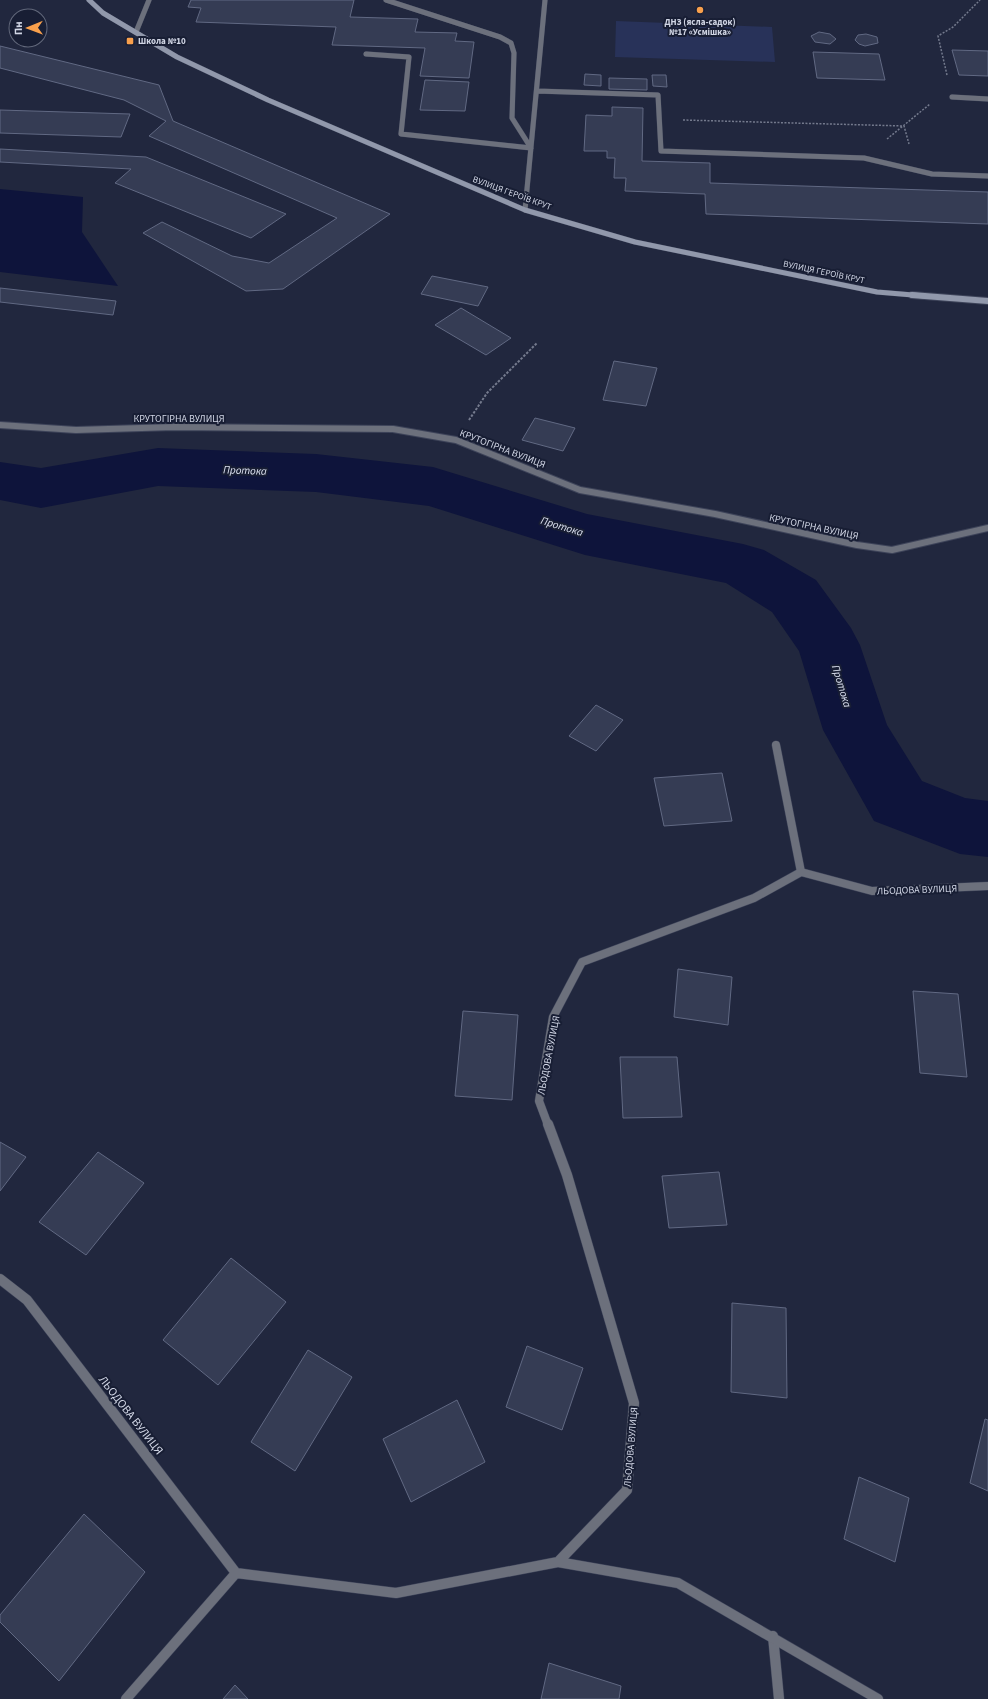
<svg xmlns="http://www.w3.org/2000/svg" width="988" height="1699" font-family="'Source Sans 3',sans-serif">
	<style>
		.green { fill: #283259 }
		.water { fill: #0e143b }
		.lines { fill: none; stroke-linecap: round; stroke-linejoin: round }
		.river { fill: #0e143b; fill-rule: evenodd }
		.building { fill: #353c54; stroke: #616983 }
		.lane-far2-casing { stroke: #3d4359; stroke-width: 5.5 }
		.lane-far1-casing { stroke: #3d4359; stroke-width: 9 }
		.lane-casing { stroke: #3d4359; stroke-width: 11 }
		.street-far2-casing { stroke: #3d4359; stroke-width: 8 }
		.street-far1-casing { stroke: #3d4359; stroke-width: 9 }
		.street-casing { stroke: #3d4359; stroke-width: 11 }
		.secondary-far1-casing { stroke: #3d4359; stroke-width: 5.5 }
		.secondary-casing { stroke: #3d4359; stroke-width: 8 }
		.path-far1 { stroke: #747a8d; stroke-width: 1.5; stroke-dasharray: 2 1.5; stroke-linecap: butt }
		.path { stroke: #747a8d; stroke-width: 2; stroke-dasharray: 2.5 1.5; stroke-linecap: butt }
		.lane-far2 { stroke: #6c707c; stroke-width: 5 }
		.lane-far1 { stroke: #6c707c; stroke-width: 8 }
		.lane { stroke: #6c707c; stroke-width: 10 }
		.street-far2 { stroke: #6c707c; stroke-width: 6 }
		.street-far1 { stroke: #6c707c; stroke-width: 8 }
		.street { stroke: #6c707c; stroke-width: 10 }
		.secondary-far1 { stroke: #9198ab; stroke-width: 5 }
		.secondary { stroke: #9198ab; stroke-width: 6 }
		.poi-dot { fill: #f9a04c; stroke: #181e34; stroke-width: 1.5 }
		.labels { text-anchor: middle; stroke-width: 4; stroke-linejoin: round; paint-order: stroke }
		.far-poi-label { font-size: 9px; font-weight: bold; fill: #d1d6e5; stroke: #181e34 }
		.far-street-label { font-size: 9px; fill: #d1d6e5; stroke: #181e34 }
		.street-label { font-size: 10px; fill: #d1d6e5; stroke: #181e34 }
		.water-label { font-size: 11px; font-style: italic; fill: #dee3f2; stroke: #181e34 }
		.near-street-label { font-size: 12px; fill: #d1d6e5; stroke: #181e34 }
	</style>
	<rect width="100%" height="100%" fill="#21273e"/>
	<path class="green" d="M 616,21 L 772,27 L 775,62 L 615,57 Z"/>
	<path class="water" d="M 0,189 L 83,197 L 82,232 L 118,286 L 0,272 Z"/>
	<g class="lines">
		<path class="river" d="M 158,448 L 316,454 L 433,467 L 587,514 L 743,544 L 764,550 L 816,580 L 851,628 L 860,645 L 887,725 L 922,781 L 965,798 L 988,801 L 988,857 L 960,854 L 874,821 L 823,730 L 799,651 L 772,612 L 726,583 L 585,555 L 429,506 L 316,492 L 158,486 L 41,508 L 0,500 L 0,462 L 41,468 Z"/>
	</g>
	<path class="building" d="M 191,0 L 354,0 L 350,17 L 418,19 L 415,32 L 457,33 L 455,41 L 474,42 L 469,78 L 420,76 L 425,48 L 332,45 L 336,27 L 196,22 L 201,8 L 188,7 Z
		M 819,32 L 830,34 L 836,39 L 830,44 L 815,42 L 811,36 Z
		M 866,34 L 877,37 L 878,43 L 865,46 L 859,44 L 855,40 L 858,35 Z
		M 0,46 L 159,85 L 173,121 L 390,214 L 283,289 L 246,291 L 143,233 L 162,222 L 232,256 L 269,263 L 337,218 L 149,136 L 166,121 L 124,100 L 0,68 Z
		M 952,50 L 988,51 L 988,76 L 959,75 Z
		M 813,52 L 879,54 L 885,80 L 817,78 Z
		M 585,74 L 601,75 L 601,86 L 584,85 Z
		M 652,75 L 666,75 L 667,87 L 653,86 Z
		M 609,78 L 647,79 L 647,90 L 609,89 Z
		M 425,80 L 469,82 L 465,111 L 420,110 Z
		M 612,107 L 643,108 L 642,161 L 710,163 L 710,183 L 988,192 L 988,224 L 706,214 L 705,194 L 625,191 L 626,178 L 614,178 L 615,158 L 607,158 L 607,151 L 584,151 L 586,115 L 612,116 Z
		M 0,110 L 130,114 L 121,137 L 0,133 Z
		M 0,149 L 146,157 L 286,214 L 251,238 L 115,183 L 131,169 L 0,162 Z
		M 432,276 L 488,287 L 478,306 L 421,294 Z
		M 0,288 L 116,301 L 113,315 L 0,302 Z
		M 461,308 L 511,338 L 486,355 L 435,325 Z
		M 614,361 L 657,368 L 646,406 L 603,400 Z
		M 535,418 L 575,428 L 563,451 L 522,440 Z
		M 596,705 L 623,720 L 596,751 L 569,736 Z
		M 722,773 L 732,821 L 664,826 L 654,778 Z
		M 678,969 L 732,977 L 728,1025 L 674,1017 Z
		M 913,991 L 958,994 L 967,1077 L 920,1073 Z
		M 463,1011 L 518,1015 L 512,1100 L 455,1096 Z
		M 620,1057 L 677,1057 L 682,1117 L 623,1118 Z
		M 0,1142 L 26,1157 L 0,1191 Z
		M 98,1152 L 144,1183 L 86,1255 L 39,1222 Z
		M 719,1172 L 727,1225 L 669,1228 L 662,1176 Z
		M 231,1258 L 286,1302 L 218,1385 L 163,1340 Z
		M 732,1303 L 786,1308 L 787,1398 L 731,1392 Z
		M 527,1346 L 583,1368 L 562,1430 L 506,1407 Z
		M 308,1350 L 352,1377 L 295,1471 L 251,1442 Z
		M 457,1400 L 485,1462 L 411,1502 L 383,1439 Z
		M 985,1419 L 988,1420 L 988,1491 L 970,1483 Z
		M 859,1477 L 909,1498 L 895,1562 L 844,1539 Z
		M 84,1514 L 145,1572 L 59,1681 L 0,1622 L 0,1615 Z
		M 549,1663 L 621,1686 L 619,1699 L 541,1699 Z
		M 235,1685 L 248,1699 L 223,1699 Z"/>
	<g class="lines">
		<defs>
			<path id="lane-far2" d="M 386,0 L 500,37 L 511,43 L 514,53 L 512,118 L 531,148
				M 136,32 L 149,0
				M 366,54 L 409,57 L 401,134 L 531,148
				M 537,91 L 658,95 L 661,151 L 864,158 L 932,174 L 988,176
				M 952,97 L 988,99
				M 525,210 L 545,0"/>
			<path id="lane-far1" d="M 776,745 L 801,872"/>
			<path id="lane" d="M 773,1636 L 779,1699"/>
			<path id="street-far2" d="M 0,425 L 76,430 L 174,427 L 393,429 L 456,440 L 580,490 L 715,514 L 857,545 L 892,550 L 988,528"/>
			<path id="street-far1" d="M 548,1125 L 539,1101 L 553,1017 L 582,962 L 754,898 L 801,872 L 872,891 L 988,886"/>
			<path id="street" d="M 548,1124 L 567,1175 L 634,1403 L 627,1490 L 558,1562
				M 0,1279 L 27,1300 L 236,1573
				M 126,1699 L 236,1573 L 396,1593 L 558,1562 L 678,1583 L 878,1699"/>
			<path id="secondary-far1" d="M 89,0 L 103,13 L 177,57 L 268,100 L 525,210 L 635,242 L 877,292 L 925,296"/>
			<path id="secondary" d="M 912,295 L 988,301"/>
		</defs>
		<use href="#lane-far2" class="lane-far2-casing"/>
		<use href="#lane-far1" class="lane-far1-casing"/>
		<use href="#lane" class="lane-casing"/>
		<use href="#street-far2" class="street-far2-casing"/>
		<use href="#street-far1" class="street-far1-casing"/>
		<use href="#street" class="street-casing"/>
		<use href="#secondary-far1" class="secondary-far1-casing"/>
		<use href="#secondary" class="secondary-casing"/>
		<path class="path-far1" d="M 947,75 L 938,36 L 953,27 L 980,0
			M 683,120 L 904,126 L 909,144
			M 887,139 L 930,104"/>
		<path class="path" d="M 469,420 L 487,393 L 537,343"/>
		<use href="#lane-far2" class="lane-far2"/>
		<use href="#lane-far1" class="lane-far1"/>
		<use href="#lane" class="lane"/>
		<use href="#street-far2" class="street-far2"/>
		<use href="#street-far1" class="street-far1"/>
		<use href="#street" class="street"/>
		<use href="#secondary-far1" class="secondary-far1"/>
		<use href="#secondary" class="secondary"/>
	</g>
	<g class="poi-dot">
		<circle cx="700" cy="10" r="4"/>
		<rect x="126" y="37" width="8" height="8" rx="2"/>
	</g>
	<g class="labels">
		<g class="far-poi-label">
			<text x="700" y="25">ДНЗ (ясла-садок)<tspan x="700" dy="10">№17 «Усмішка»</tspan></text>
			<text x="138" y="44" text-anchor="start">Школа №10</text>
		</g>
		<g class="far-street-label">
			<text transform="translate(512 193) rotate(20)" y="3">ВУЛИЦЯ ГЕРОЇВ КРУТ</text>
			<text transform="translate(824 272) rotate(12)" y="3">ВУЛИЦЯ ГЕРОЇВ КРУТ</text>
		</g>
		<g class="street-label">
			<text x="179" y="422">КРУТОГІРНА ВУЛИЦЯ</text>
			<text transform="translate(503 448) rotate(21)" y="4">КРУТОГІРНА ВУЛИЦЯ</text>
			<text transform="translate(814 526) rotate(12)" y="4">КРУТОГІРНА ВУЛИЦЯ</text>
			<text transform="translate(917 889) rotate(-2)" y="4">ЛЬОДОВА ВУЛИЦЯ</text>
			<text transform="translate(548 1055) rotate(-79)" y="4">ЛЬОДОВА ВУЛИЦЯ</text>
			<text transform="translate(630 1447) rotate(-85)" y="4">ЛЬОДОВА ВУЛИЦЯ</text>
		</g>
		<g class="water-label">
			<text transform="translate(245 470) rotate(2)" y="4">Протока</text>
			<text transform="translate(562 526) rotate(17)" y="4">Протока</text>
			<text transform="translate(842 686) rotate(73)" y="4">Протока</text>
		</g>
		<g class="near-street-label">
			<text transform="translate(131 1415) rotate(52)" y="4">ЛЬОДОВА ВУЛИЦЯ</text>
		</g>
	</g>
	<g transform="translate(28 28) rotate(269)"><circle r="19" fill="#181e34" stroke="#62687b"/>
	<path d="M0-3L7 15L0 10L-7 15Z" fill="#f9a04c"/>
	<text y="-6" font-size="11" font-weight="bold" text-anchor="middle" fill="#d1d6e5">Пн</text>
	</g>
</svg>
